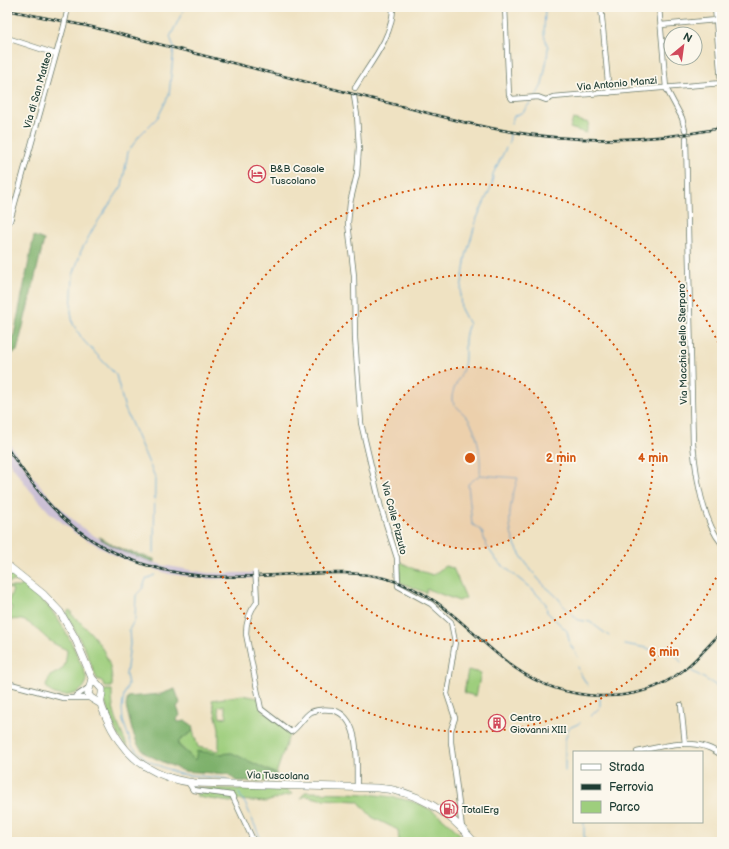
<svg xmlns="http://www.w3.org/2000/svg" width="729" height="849" font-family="'Balsamiq Sans',sans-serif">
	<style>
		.industrial { fill: #cbbfd5 }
		.green { fill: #9ece7d; stroke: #5e8658; fill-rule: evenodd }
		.forest { fill: #7eb16c; stroke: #4e7750 }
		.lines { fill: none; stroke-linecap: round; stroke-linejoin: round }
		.stream { stroke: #60a8d7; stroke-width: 1 }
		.minor-casing { stroke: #687766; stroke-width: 6 }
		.primary-casing { stroke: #687766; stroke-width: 8 }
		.minor { stroke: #fff; stroke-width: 4.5 }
		.primary { stroke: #fff; stroke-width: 7 }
		.rail-casing { stroke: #1f3d34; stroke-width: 2.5 }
		.rail { stroke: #fbf7ec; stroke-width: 1; stroke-dasharray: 3; stroke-linecap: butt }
		.minor-bridge-casing { stroke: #687766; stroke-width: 6; stroke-linecap: butt }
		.minor-bridge { stroke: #fff; stroke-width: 4.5 }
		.ring { fill: none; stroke: #d45610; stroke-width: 2; stroke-dasharray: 2 4 }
		.labels { text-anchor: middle; stroke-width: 3.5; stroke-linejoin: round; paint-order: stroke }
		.street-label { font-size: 10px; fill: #1f3d34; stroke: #fbf7ec }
		.poi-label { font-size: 10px; fill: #1f3d34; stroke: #fbf7ec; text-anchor: start }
		.centre { fill: #d45610; stroke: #fbf7ec; stroke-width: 2 }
		.ring-label { font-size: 12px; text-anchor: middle; font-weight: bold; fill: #d45610; stroke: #fbf7ec; stroke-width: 3.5; stroke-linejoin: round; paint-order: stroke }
	</style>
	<rect width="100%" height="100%" fill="#fbf7ec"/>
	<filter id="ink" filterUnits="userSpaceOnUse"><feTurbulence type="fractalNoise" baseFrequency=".025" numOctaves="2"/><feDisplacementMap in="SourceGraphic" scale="8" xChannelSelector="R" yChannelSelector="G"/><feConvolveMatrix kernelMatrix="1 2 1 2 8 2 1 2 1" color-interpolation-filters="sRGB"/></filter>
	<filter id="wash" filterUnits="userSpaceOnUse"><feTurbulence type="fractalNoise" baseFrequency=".012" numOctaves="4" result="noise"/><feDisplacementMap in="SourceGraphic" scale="16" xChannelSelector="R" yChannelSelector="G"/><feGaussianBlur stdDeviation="0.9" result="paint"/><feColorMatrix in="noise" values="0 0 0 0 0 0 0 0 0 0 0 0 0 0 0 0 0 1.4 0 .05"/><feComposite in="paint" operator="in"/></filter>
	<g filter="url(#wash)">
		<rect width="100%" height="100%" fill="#efe2c2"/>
		<path class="industrial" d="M 7,440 L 28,471 L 51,498 L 71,518 L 89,533 L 102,540 L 122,551 L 162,565 L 207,573 L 255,573 L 255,578 L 210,579 L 169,574 L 116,556 L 75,533 L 49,512 L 29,489 L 7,459 Z"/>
		<path class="green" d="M 573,119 L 589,123 L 586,133 L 570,128 Z
			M 399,561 L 414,569 L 433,575 L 445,566 L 453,568 L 466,598 L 459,601 L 427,589 L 426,593 L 400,582 Z
			M 7,569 L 20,579 L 20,580 L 7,583 Z
			M 25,584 C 51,604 68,632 80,662 C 83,668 87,675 86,682 C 83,698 51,700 46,686 L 50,676 C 65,669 65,668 67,650 C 63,648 58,646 53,643 C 37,633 30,614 7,621 L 7,623 L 12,607 L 7,605 L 7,600 L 9,600 L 13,590 L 7,587 L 19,587 Z
			M 69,610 L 72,612 L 71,614 C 92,632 114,655 112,687 L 105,687 L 102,681 L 97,679 L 86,651 L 66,614 Z
			M 468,670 L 481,673 L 476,696 L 464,693 Z
			M 105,690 L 112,690 C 111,711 119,728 128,747 C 117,741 107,707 102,695 Z
			M 242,695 L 258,698 L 261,709 L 291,732 L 288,738 L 276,774 L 232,753 L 211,754 L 195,760 L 178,744 L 179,741 L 193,731 L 198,747 L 219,751 L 219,728 L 212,700 ZM 224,705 L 227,717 L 220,718 L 218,707 Z
			M 196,788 L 279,790 L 287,790 L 292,794 L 266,802 L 238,800 L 230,802 L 197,797 Z
			M 305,792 C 340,793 380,792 414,802 C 435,809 453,826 467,842 L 399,842 L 398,830 L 372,817 L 358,801 L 320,799 L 306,796 L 301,798 Z"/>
		<path class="forest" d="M 34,236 L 44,240 L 17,351 L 9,355 L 7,353 C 7,345 8,340 14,335 Z
			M 99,537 L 121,549 L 154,559 L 154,562 L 122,551 L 102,540 Z
			M 175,689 L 180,703 L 177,707 L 180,715 L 177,719 L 178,722 L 186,721 L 192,725 L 193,731 L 179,741 L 178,745 L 195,760 L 197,751 L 220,754 L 232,753 L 276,774 L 275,782 L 236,781 L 228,774 L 183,771 L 146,754 L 138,745 L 132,730 L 126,706 L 128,697 L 161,694 Z"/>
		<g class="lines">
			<path class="stream" d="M 536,96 L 542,85 L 547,59 L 548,47 L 544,35 L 545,7
				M 511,124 L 514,116 L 523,112 L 533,99
				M 509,144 L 510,133
				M 506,148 L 493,174 L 492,185 L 477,218 L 466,256 L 460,296 L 461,309 L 469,324 C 461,342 468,354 463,369 C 459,381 451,389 452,401 C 457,408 464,413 469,420 C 479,435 481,458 480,475 L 468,484 L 472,524 L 482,531 L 486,545 L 497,561 L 534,591 L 546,604 L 547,612 L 567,631 L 570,644 L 578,657
				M 480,475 L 518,478 C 502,526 509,544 540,581 C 547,589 556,594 562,603
				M 154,553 L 155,477 L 125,409 L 116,375 L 83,340 L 73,324 L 71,312 L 73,276 L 81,251 L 94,227 L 122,186 L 128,152 L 139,136 L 158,117 L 169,95 L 174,47 L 170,37 L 185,7
				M 155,575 L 146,579 L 143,588 L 136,595 L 135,619 L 129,630 L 130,644 L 126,675 L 128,684 L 124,695 L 122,708 L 123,721 L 132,746 L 148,761 L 179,774 L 228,779
				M 563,605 L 578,620 L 590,622 L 609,636
				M 624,644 L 647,648 L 656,652
				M 662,653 L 675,654 L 681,662
				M 578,667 L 580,673 L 588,686
				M 690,670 L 722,689
				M 591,716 L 600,707 L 600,698
				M 565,771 L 565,740 L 569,728 L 580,723
				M 238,792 L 246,805 L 262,842
				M 584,822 L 584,836 L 587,842"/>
		</g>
	</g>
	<g filter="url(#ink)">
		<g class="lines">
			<defs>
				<path id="minor" d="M 505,7 L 509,95 L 512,99 L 538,97 L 546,100 L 553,97 L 722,83
					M 601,7 L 609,93
					M 659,7 L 666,88 L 682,118 L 685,130
					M 715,7 L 721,83
					M 661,25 L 716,20
					M 7,38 L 56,54
					M 355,88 C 370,63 393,37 393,7
					M 354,96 L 357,115 L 359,147 L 357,174 L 350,203 L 348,223 L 354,276 L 355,338 L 361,423 L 381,508 L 397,558 L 398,586 L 431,604 L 451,622 L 455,642 L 447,694 L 455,718 L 451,730 L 451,742 L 462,828
					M 686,138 L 693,444 C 696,475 702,520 722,544
					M 7,222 L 10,221 L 64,26
					M 256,582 L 257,602 C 249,612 246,621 246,634 L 261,709 L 291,732 C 299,727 303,717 311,712 C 318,709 326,709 333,710 C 362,718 356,764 357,787
					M 7,683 L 63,698 L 91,698
					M 75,697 L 88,688
					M 681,705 L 685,744
					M 637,752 C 664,745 699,736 722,756
					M 188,782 L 193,790 L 232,795 L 254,842"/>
				<path id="primary" d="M 7,565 L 43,594 L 60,612 L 75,638 L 92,678 L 102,689 C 103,694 100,698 101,704 C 103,712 108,721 112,729 C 129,762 159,779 195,783 L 377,788 C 416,790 450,812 474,842
					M 92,678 L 88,694 L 91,698 L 101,704"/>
			</defs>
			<use href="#minor" class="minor-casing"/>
			<use href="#primary" class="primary-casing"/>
			<use href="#minor" class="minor"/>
			<use href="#primary" class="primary"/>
			<defs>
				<path id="rail" d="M 7,10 L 92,27 L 463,122 C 549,143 635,145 722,128
					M 7,448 C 24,472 40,496 61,516 C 99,552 151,572 203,576 C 227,578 252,576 277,575 C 313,574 352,569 388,579 C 445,595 470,636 515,668 C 562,701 634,708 681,672 C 697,660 709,645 722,631"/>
			</defs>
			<use href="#rail" class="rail-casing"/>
			<use href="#rail" class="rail"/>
			<defs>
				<path id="minor-bridge" d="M 64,26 L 67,12
					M 255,572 L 256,582"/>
			</defs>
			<use href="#minor-bridge" class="minor-bridge-casing"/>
			<use href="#minor-bridge" class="minor-bridge"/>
		</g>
	</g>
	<circle cx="470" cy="458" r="91" fill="#d45610" fill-opacity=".12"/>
	<g class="ring">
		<circle cx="470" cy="458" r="91"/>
		<circle cx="470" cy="458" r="183"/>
		<path d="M721 567A274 274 0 1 1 721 349"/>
	</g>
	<defs>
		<symbol id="hotel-ring" viewBox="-11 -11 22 22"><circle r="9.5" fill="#fbf7ec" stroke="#d1495b" stroke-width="1.5"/><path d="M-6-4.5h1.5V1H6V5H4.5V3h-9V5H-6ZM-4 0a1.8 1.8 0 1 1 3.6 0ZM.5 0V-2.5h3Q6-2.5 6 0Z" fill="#d1495b"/></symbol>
		<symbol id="building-ring" viewBox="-11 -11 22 22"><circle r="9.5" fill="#fbf7ec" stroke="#d1495b" stroke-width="1.5"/><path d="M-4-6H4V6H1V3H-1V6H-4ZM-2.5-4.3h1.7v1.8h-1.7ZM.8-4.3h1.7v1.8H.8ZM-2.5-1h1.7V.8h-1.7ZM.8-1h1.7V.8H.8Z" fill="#d1495b"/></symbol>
		<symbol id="fuel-ring" viewBox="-11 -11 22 22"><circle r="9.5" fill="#fbf7ec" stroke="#d1495b" stroke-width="1.5"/><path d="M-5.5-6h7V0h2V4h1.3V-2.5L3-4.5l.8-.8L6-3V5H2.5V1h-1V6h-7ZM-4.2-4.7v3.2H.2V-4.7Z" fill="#d1495b"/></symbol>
	</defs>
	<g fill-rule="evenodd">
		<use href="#hotel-ring" x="247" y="164" width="20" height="20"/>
		<use href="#building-ring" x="487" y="713" width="20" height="20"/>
		<use href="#fuel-ring" x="439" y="799" width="20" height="20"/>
	</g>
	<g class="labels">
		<g class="street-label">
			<text transform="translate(617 83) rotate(-5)" y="4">Via Antonio Manzi</text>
			<text transform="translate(37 90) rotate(-74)" y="4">Via di San Matteo</text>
			<text transform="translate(682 344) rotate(-91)" y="4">Via Macchia dello Sterparo</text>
			<text transform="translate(395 518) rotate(75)" y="4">Via Colle Pizzuto</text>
			<text transform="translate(278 775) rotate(1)" y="4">Via Tuscolana</text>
		</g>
		<g class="poi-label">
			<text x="270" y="172">B&amp;B Casale<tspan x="270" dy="12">Tuscolano</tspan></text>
			<text x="510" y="721">Centro<tspan x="510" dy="12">Giovanni XIII</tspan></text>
			<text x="462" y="813">TotalErg</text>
		</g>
	</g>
	<circle cx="470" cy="458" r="6" class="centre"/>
	<g class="ring-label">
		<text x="561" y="462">2 min</text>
		<text x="653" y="462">4 min</text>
		<text x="664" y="656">6 min</text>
	</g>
	<rect width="729" height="849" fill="none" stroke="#fbf7ec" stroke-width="24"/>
	<rect x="573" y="751" width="130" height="72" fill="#fbf7ec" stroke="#a3ada2"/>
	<rect x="581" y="764" width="20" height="6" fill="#ffffff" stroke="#a3ada2"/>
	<text x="609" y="771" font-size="12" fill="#1f3d34">Strada</text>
	<rect x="581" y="784" width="20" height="6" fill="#1f3d34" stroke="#a3ada2"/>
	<text x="609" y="791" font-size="12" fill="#1f3d34">Ferrovia</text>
	<rect x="581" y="801" width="20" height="12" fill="#9ece7d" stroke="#a3ada2"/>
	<text x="609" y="811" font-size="12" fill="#1f3d34">Parco</text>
	<g transform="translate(683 46) rotate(29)"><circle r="19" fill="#fbf7ec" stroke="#a3ada2"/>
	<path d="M0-3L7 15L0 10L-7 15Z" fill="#d1495b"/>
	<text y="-6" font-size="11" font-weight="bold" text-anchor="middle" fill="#1f3d34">N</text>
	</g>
</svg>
